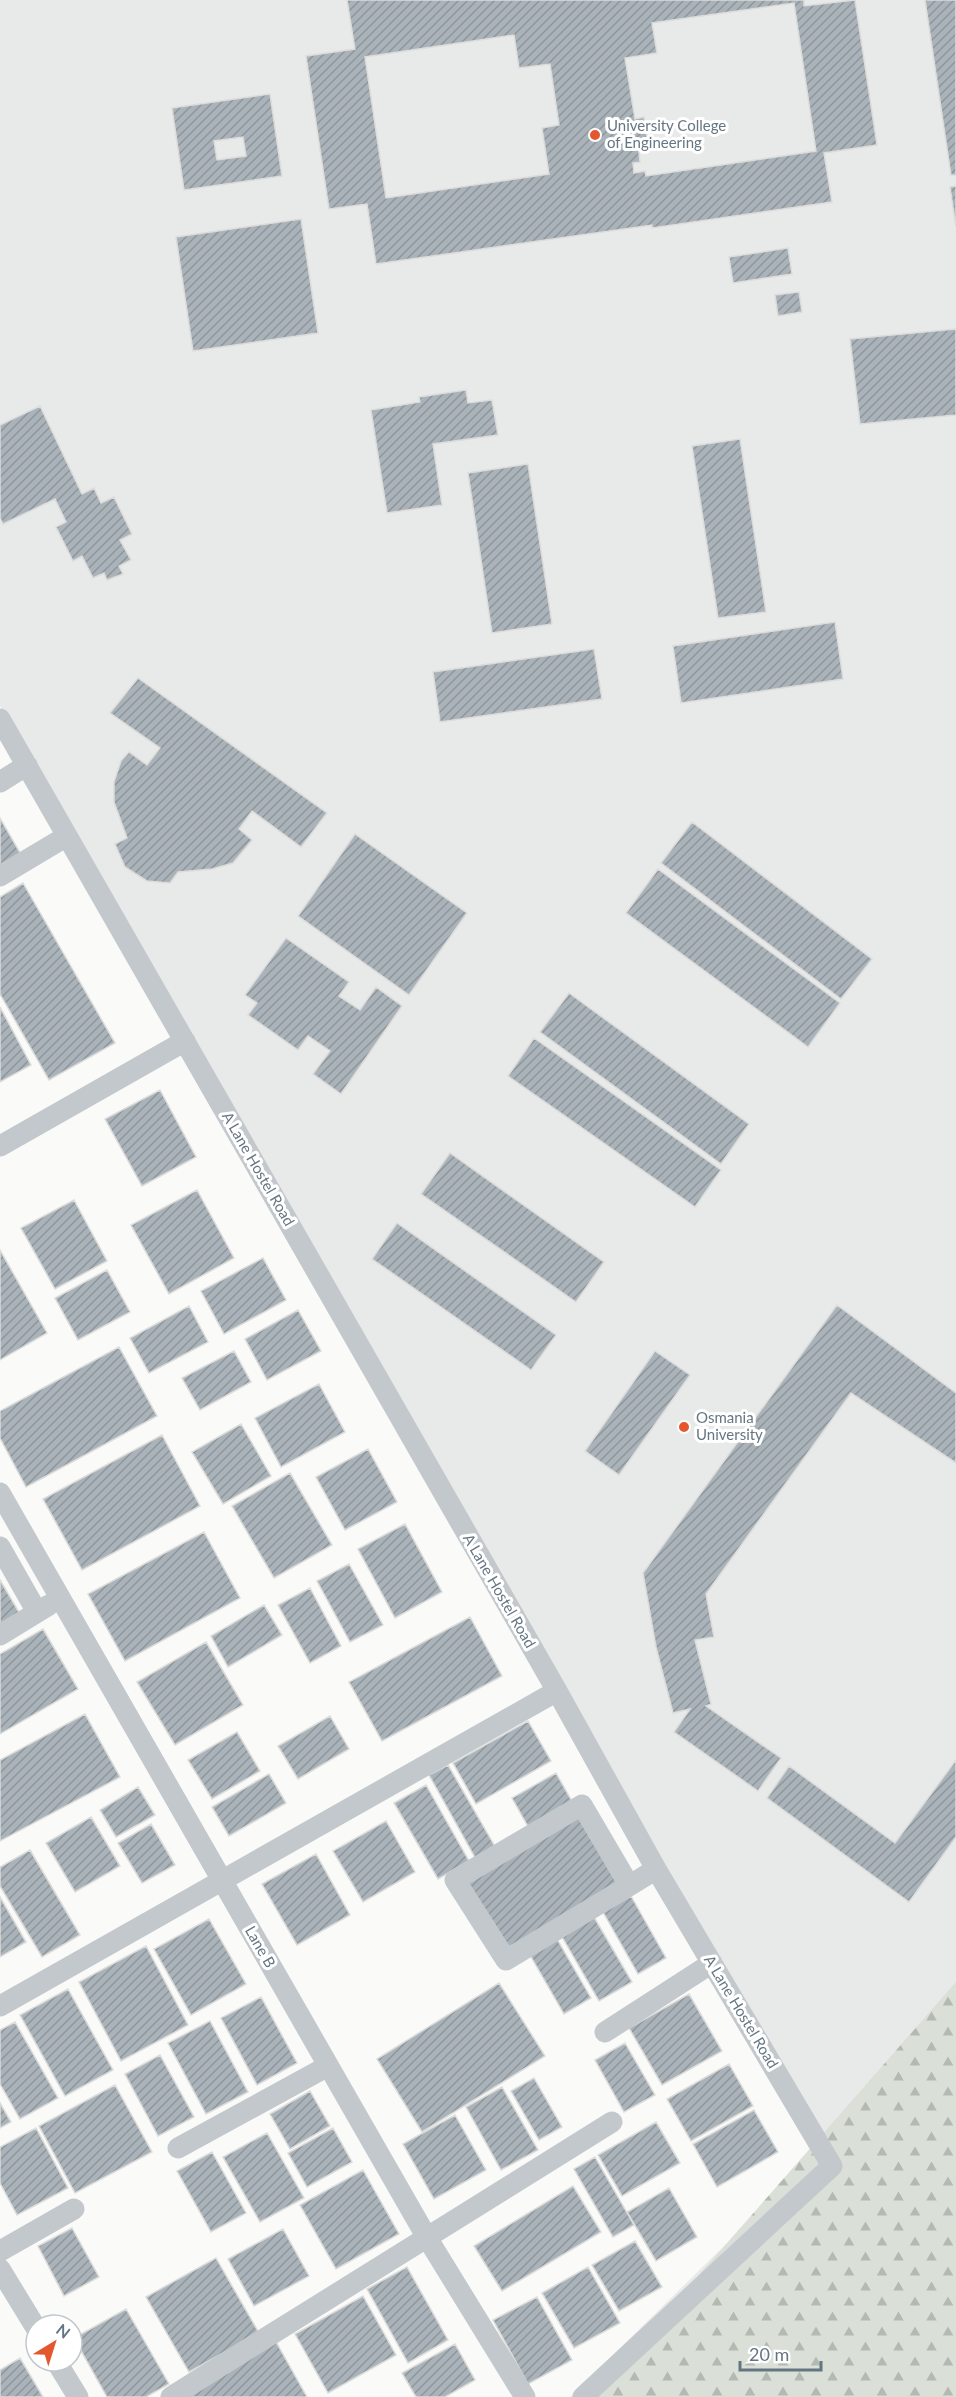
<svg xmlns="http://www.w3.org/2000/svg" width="956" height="2397" font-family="Lato,sans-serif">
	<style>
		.built { fill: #e8e9e9 }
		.forest { fill: url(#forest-firs) }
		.building { fill: url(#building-hatch); stroke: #dcdcda; stroke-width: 1.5; fill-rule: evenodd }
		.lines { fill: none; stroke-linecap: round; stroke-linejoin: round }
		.minor { stroke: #c3c8cc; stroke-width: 21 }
		.poi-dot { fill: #e4572e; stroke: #fff; stroke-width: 2 }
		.labels { text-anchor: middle; stroke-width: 6; stroke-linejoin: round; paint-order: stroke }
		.poi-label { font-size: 15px; fill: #657683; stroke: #fff; text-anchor: start }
		.street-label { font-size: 15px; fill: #657683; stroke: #fff }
	</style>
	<defs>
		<pattern id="forest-firs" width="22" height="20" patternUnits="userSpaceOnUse" patternTransform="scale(1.5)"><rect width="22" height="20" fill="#dadfd7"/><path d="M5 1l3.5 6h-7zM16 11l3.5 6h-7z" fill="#b4b9b4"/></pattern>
		<pattern id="building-hatch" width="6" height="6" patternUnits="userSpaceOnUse" patternTransform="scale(1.5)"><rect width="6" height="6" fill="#aab3b9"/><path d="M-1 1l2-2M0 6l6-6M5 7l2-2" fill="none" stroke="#8e969c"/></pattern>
	</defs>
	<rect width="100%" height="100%" fill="#fafaf8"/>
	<path class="built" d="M 0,0 L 956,0 L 956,2397 L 570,2397 L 824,2148 L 0,706 Z"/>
	<path class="forest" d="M 956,1982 L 956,2397 L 592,2397 Z"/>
	<path class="building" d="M 347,0 L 804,0 L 804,6 L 855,0 L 877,145 L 824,153 L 832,202 L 652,228 L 652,225 L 376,264 L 367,204 L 329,209 L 306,56 L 355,49 ZM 794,3 L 816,151 L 646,176 L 645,171 L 634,173 L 633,163 L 640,162 L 638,144 L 648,143 L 644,117 L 635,119 L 625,58 L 657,53 L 652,23 ZM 514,35 L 519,68 L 550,64 L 559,125 L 542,128 L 549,174 L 386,198 L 365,57 Z
		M 925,0 L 956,0 L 956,175 L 951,175 Z
		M 270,94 L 282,176 L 184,190 L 172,108 ZM 243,137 L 246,156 L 217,160 L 214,141 Z
		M 956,186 L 956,227 L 950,187 Z
		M 301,219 L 318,333 L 193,351 L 176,237 Z
		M 788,248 L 792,274 L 733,283 L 729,257 Z
		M 799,292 L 802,312 L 778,316 L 775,295 Z
		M 956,329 L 956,415 L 860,424 L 850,339 Z
		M 466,390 L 468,403 L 492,400 L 498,435 L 433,444 L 442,505 L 387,513 L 371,410 L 420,402 L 419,397 Z
		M 40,406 L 82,494 L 94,488 L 101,503 L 114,497 L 132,534 L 120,540 L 131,560 L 119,566 L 123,574 L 107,580 L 104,573 L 93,578 L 82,556 L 73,561 L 56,527 L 66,522 L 55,499 L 3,524 L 0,518 L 0,425 Z
		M 740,439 L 766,612 L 718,618 L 692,446 Z
		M 528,464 L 552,624 L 492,633 L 468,473 Z
		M 835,622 L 843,679 L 681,703 L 673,646 Z
		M 594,649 L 602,699 L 440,722 L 433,672 Z
		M 138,678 L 327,813 L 301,847 L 252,811 L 239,829 L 252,840 L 233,863 L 212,869 L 178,872 L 170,883 L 147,881 L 125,867 L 115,844 L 127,838 L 114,802 L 114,782 L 121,761 L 129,752 L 147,765 L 160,748 L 110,713 Z
		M 0,818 L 23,858 L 0,870 Z
		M 692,822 L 872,959 L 841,999 L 661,863 Z
		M 355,834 L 467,913 L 409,995 L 298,916 Z
		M 658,869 L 840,1003 L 808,1047 L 626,913 Z
		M 23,883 L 115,1043 L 49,1080 L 0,994 L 0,897 Z
		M 286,938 L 349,982 L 339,996 L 360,1010 L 376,987 L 402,1006 L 341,1094 L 313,1074 L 330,1051 L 308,1036 L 298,1050 L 248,1015 L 257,1003 L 245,995 Z
		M 569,993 L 749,1124 L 721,1164 L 540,1032 Z
		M 0,1007 L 31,1065 L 0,1082 Z
		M 534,1038 L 721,1170 L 695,1207 L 508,1076 Z
		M 160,1090 L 196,1157 L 142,1186 L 105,1119 Z
		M 450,1153 L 604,1262 L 576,1302 L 421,1194 Z
		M 197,1190 L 234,1258 L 169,1294 L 131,1225 Z
		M 74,1200 L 107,1261 L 55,1289 L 21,1228 Z
		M 397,1223 L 556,1335 L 531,1370 L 372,1259 Z
		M 0,1250 L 47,1333 L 0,1360 Z
		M 263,1258 L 286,1300 L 224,1334 L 201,1291 Z
		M 107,1270 L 130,1312 L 78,1340 L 55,1298 Z
		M 837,1305 L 956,1393 L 956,1463 L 851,1393 L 706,1594 L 714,1637 L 695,1640 L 711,1704 L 706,1706 L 781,1758 L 758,1791 L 674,1732 L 690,1709 L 673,1713 L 656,1647 L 643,1573 Z
		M 189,1306 L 208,1342 L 149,1373 L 130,1338 Z
		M 298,1310 L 321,1351 L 267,1380 L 245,1339 Z
		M 119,1347 L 157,1416 L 26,1487 L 0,1438 L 0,1411 Z
		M 234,1351 L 251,1382 L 200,1410 L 182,1378 Z
		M 655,1351 L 690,1375 L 619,1475 L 585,1451 Z
		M 319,1384 L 345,1432 L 281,1467 L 255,1418 Z
		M 241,1424 L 271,1476 L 223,1504 L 192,1452 Z
		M 162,1435 L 200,1506 L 82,1570 L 43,1499 Z
		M 368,1449 L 397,1502 L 345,1530 L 316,1477 Z
		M 290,1473 L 332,1545 L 274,1578 L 232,1506 Z
		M 405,1524 L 442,1592 L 395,1618 L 358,1549 Z
		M 204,1532 L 240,1598 L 125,1661 L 88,1594 Z
		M 349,1564 L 383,1625 L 350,1642 L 317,1581 Z
		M 0,1580 L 20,1614 L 0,1625 Z
		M 310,1588 L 341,1646 L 310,1663 L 278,1605 Z
		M 264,1605 L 282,1635 L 228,1667 L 211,1636 Z
		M 470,1617 L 502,1676 L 382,1741 L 349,1682 Z
		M 43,1629 L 78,1689 L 0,1734 L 0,1654 Z
		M 206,1642 L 243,1705 L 175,1745 L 137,1682 Z
		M 85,1714 L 120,1777 L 0,1841 L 0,1760 Z
		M 330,1716 L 349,1749 L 298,1779 L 278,1746 Z
		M 528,1721 L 551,1761 L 476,1804 L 453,1763 Z
		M 237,1732 L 260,1771 L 212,1799 L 188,1760 Z
		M 956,1760 L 956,1837 L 909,1902 L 767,1798 L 789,1766 L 895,1843 Z
		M 448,1765 L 497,1850 L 477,1861 L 429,1775 Z
		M 556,1773 L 574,1805 L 530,1830 L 512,1798 Z
		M 269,1774 L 286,1803 L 229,1836 L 212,1807 Z
		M 426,1785 L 469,1861 L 438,1879 L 394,1803 Z
		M 138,1787 L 155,1815 L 116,1837 L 100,1810 Z
		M 583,1814 L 625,1883 L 510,1953 L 467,1884 Z
		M 91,1817 L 120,1866 L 75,1892 L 46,1843 Z
		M 386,1821 L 415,1872 L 363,1902 L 333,1851 Z
		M 151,1824 L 175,1865 L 142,1883 L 118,1843 Z
		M 30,1850 L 80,1935 L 42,1957 L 0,1886 L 0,1867 Z
		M 316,1854 L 350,1915 L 297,1945 L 262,1884 Z
		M 631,1896 L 666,1958 L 638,1974 L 603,1912 Z
		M 0,1897 L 26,1942 L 0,1957 Z
		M 594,1917 L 632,1982 L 599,2001 L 561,1935 Z
		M 209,1919 L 246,1984 L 191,2015 L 154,1949 Z
		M 557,1939 L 591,1998 L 564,2014 L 530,1955 Z
		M 146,1946 L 188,2025 L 121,2061 L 79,1982 Z
		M 499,1983 L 545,2056 L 422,2132 L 377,2059 Z
		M 68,1989 L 113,2070 L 65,2096 L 20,2015 Z
		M 689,1994 L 722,2051 L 662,2085 L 629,2028 Z
		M 261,1997 L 297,2063 L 257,2085 L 221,2018 Z
		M 210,2021 L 248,2092 L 206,2114 L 168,2043 Z
		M 15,2022 L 58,2098 L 20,2119 L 0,2084 L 0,2030 Z
		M 625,2043 L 655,2095 L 624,2112 L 595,2060 Z
		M 160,2055 L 194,2117 L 158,2136 L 125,2074 Z
		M 729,2064 L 753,2106 L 691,2141 L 667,2099 Z
		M 534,2078 L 562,2127 L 539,2140 L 511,2091 Z
		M 115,2085 L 152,2152 L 75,2193 L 39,2126 Z
		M 502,2087 L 538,2150 L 501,2170 L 466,2107 Z
		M 310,2091 L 330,2126 L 290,2149 L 270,2114 Z
		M 0,2103 L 11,2122 L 0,2128 Z
		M 754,2110 L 778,2152 L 717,2187 L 693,2144 Z
		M 455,2115 L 486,2170 L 434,2199 L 403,2144 Z
		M 656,2122 L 680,2163 L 622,2196 L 598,2155 Z
		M 36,2128 L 68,2188 L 17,2215 L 0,2183 L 0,2147 Z
		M 333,2128 L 352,2162 L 307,2187 L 288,2153 Z
		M 267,2133 L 304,2198 L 260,2222 L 223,2157 Z
		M 212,2152 L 246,2213 L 211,2232 L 177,2171 Z
		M 595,2157 L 634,2225 L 613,2237 L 574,2169 Z
		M 363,2170 L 399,2234 L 336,2269 L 300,2205 Z
		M 573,2186 L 601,2232 L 502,2291 L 474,2246 Z
		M 669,2188 L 697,2237 L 656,2261 L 627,2212 Z
		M 72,2228 L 99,2277 L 64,2296 L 38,2246 Z
		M 283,2229 L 309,2276 L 254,2306 L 228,2259 Z
		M 635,2241 L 662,2287 L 619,2311 L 592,2265 Z
		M 216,2258 L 259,2333 L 189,2372 L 146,2297 Z
		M 407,2267 L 448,2340 L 408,2363 L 367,2289 Z
		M 588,2267 L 620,2323 L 574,2348 L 542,2293 Z
		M 363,2296 L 396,2355 L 328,2393 L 295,2334 Z
		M 537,2297 L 572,2360 L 528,2384 L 493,2320 Z
		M 126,2309 L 169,2384 L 146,2397 L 107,2397 L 74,2338 Z
		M 275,2340 L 307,2397 L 191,2397 L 187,2390 Z
		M 455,2344 L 475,2380 L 445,2397 L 416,2397 L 402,2373 Z
		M 20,2358 L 43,2397 L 0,2397 L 0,2370 Z"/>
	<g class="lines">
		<path class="minor" d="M 0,719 L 557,1691 L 656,1869 L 832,2166 L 583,2397
			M 0,782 L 27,765
			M 0,876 L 67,836
			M 0,1146 L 185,1041
			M 0,1493 L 426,2236 L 525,2397
			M 0,1547 L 37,1612
			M 0,1635 L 49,1605
			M 629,1885 L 582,1805 L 455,1880 L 506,1960 L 637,1881 L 656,1869
			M 0,2006 L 557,1691
			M 605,2032 L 712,1963
			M 178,2148 L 328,2066
			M 0,2251 L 74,2209
			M 0,2269 L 36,2328
			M 56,2361 L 78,2397
			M 171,2397 L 612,2122"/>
	</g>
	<g class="poi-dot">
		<circle cx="595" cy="135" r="6"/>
		<circle cx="684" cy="1427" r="6"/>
	</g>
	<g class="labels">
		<g class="poi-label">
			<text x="607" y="131">University College<tspan x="607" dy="17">of Engineering</tspan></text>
			<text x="696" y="1423">Osmania<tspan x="696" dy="17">University</tspan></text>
		</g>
		<g class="street-label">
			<text transform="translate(258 1169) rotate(60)" y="5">A Lane Hostel Road</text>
			<text transform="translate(499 1591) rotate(60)" y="5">A Lane Hostel Road</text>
			<text transform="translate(260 1947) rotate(60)" y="5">Lane B</text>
			<text transform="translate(741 2012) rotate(59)" y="5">A Lane Hostel Road</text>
		</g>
	</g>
	<g transform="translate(54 2343) rotate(38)"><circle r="28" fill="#ffffff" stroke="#c1c8cd" stroke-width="1.5"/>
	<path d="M0-4.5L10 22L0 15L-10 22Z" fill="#e4572e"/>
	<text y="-9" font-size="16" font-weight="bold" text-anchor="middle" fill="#657683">N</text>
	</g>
	<path d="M740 2361v9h81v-9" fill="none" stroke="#657683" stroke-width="3"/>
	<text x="749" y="2361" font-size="18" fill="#657683" stroke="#ffffff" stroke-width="4.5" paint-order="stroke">20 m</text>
</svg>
